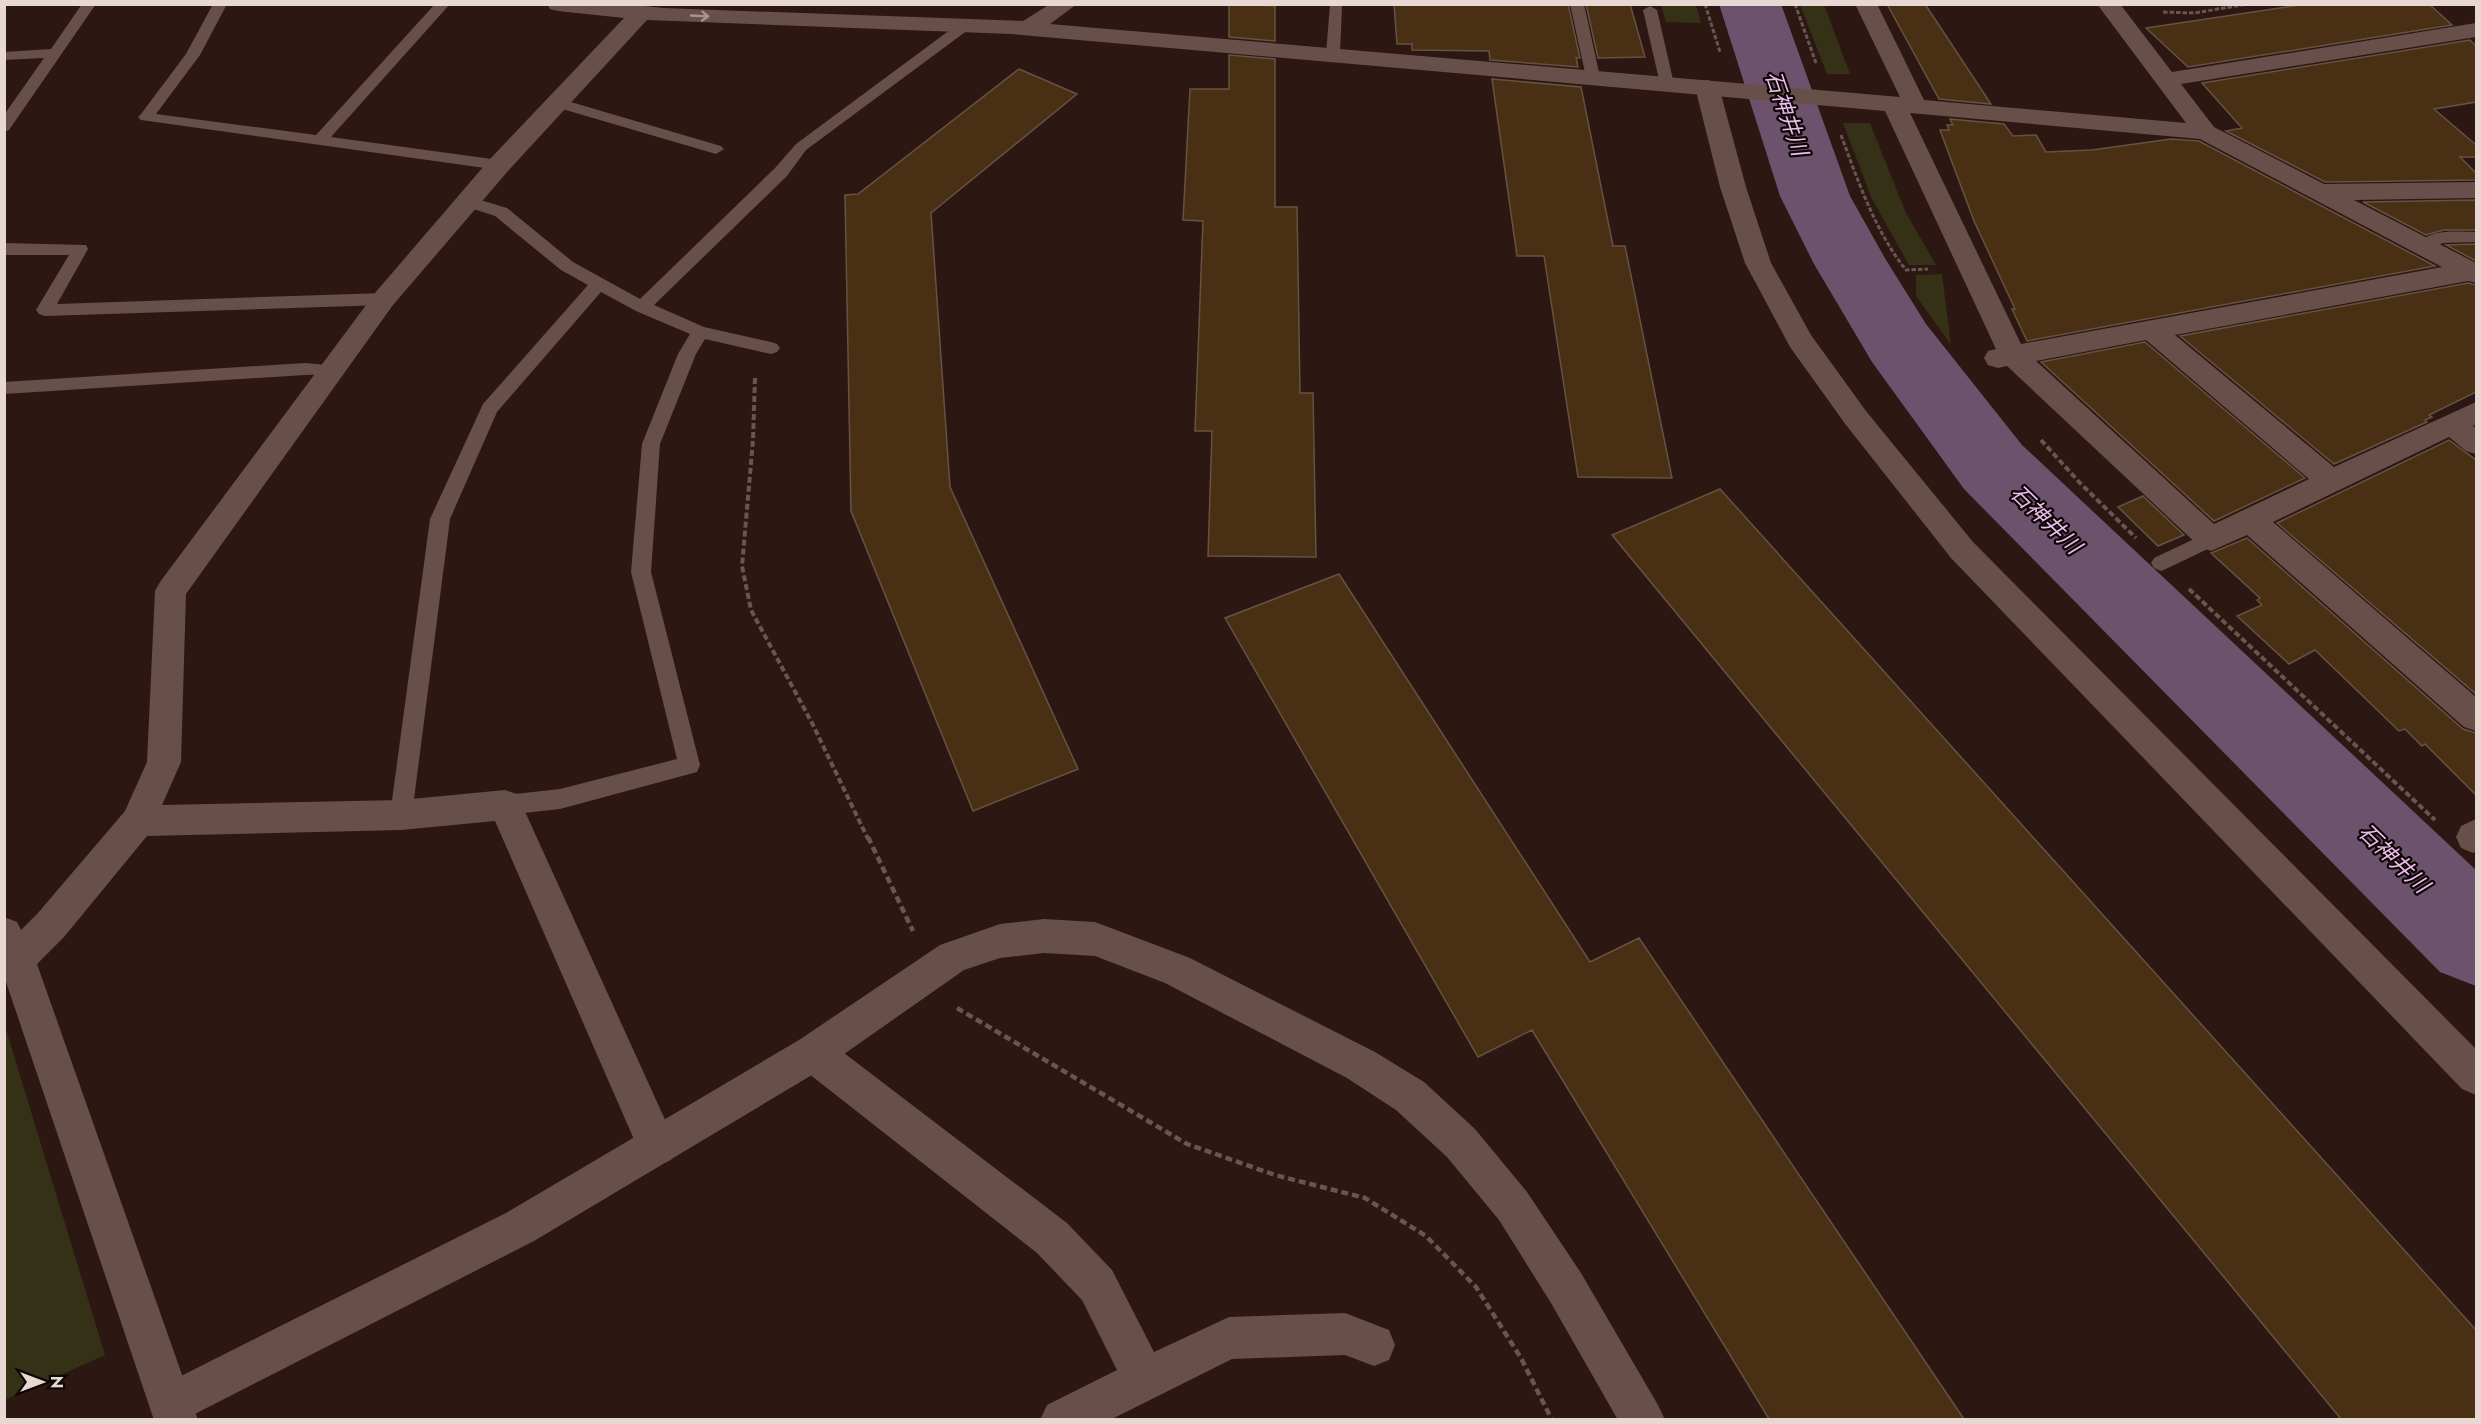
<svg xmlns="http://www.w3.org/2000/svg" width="2481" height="1424" font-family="Jost,'Noto Sans JP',sans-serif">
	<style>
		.green { fill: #353117 }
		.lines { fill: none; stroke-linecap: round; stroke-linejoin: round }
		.river { fill: #6d526e; fill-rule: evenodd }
		.building { fill: #493015; stroke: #655342; stroke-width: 1.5 }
		.path-far2 { stroke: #695551; stroke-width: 3; stroke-dasharray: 4.5 2; stroke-linecap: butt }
		.path-far1 { stroke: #695551; stroke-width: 4; stroke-dasharray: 6 3; stroke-linecap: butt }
		.path { stroke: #695551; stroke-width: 4.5; stroke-dasharray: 7 4; stroke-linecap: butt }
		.service { fill: #684f49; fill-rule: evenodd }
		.minor { fill: #684f49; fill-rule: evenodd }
		.tertiary { fill: #684f49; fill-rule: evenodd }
		.oneway { stroke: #a8948e }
		.labels { text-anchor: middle; stroke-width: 4.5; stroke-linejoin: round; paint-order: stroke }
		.water-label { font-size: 22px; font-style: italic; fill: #ebbbed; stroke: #0e0604 }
	</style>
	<rect width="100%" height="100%" fill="#2d1713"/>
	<path class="green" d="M 1644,5 L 1696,5 L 1701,23 L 1666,22 L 1661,5 Z
		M 1800,5 L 1824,5 L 1850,74 L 1827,74 Z
		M 1843,123 L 1870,123 L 1906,213 L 1936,265 L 1909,265 L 1871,197 Z
		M 1942,274 L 1951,345 L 1916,296 L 1916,275 Z
		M 5,1026 L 105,1355 L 5,1400 L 4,1400 Z"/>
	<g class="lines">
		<path class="river" d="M 1719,4 L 1781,4 L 1850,196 L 1886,260 L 1926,324 L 2022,445 L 2476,870 L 2476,986 L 2440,972 L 1964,489 L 1872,362 L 1814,264 L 1780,196 Z"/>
	</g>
	<path class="building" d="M 1229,4 L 1275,6 L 1275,41 L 1229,37 Z
		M 1394,4 L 1568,4 L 1580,58 L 1576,58 L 1578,67 L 1490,60 L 1489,51 L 1412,50 L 1412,44 L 1397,44 Z
		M 1586,4 L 1630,4 L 1645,57 L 1598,58 Z
		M 1887,4 L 1925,4 L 1991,104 L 1939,99 Z
		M 2306,4 L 2429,4 L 2452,25 L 2188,67 L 2146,28 Z
		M 2470,40 L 2476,46 L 2476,102 L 2434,109 L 2476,145 L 2476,157 L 2460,157 L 2476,173 L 2476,180 L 2325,182 L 2226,131 L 2242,128 L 2202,83 Z
		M 1229,55 L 1275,59 L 1275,207 L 1297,207 L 1300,393 L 1313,393 L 1316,557 L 1208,556 L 1212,431 L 1195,431 L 1203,221 L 1183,220 L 1190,89 L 1229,89 Z
		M 1019,69 L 1077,94 L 931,213 L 950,487 L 1078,769 L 973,811 L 851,511 L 845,195 L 858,194 Z
		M 1492,79 L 1581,87 L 1613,246 L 1625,246 L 1672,478 L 1578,477 L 1544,256 L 1517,256 Z
		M 1950,119 L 2004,124 L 2013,136 L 2036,135 L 2046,152 L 2092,150 L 2171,139 L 2199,141 L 2435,266 L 2027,341 L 2012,309 L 2015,309 L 1974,221 L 1940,130 L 1949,130 L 1947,125 L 1953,125 Z
		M 2476,200 L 2476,230 L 2444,230 L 2426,235 L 2363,202 Z
		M 2476,244 L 2476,261 L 2446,245 Z
		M 2468,283 L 2476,285 L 2476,392 L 2429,415 L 2432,417 L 2425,420 L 2427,422 L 2334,464 L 2180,336 Z
		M 2145,342 L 2305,478 L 2214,521 L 2041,362 Z
		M 2449,440 L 2476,460 L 2476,694 L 2277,523 Z
		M 1720,489 L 2476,1330 L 2476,1419 L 2341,1419 L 1612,535 Z
		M 2143,496 L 2184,535 L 2158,546 L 2118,507 Z
		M 2247,538 L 2463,729 L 2476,733 L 2476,795 L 2425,744 L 2422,746 L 2405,729 L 2399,731 L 2315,650 L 2289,664 L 2237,616 L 2262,605 L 2257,600 L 2260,598 L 2211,553 Z
		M 1339,574 L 1590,962 L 1639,938 L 1964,1419 L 1769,1419 L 1532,1030 L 1478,1057 L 1225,618 Z"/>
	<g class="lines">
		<path class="path-far2" d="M 1705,4 L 1720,52
			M 1795,4 L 1816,63
			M 2163,12 L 2194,13 L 2248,4
			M 1841,135 C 1858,181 1875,231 1906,270 L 1928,269"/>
		<path class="path-far1" d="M 755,378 L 753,440 L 742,566 L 751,610 L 812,723 L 868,839
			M 2041,440 L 2080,483 L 2136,538
			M 2189,589 L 2435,820"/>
		<path class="path" d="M 868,837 L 913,931
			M 957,1008 L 1187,1144 L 1275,1175 L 1365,1198 L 1426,1236 L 1476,1287 L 1521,1358 L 1552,1420"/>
		<path class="service" d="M 82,4 L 96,4 L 9,130 L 4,132 L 4,115 L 44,58 L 4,60 L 4,52 L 51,49 Z
			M 213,4 L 227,4 L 200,55 L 156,114 L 316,135 L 435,4 L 450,4 L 331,137 L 499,160 L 507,165 L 499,170 L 141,120 L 138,117 L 141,114 L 186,54 Z
			M 1330,4 L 1340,4 L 1342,7 L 1340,54 L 1333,58 L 1326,54 Z
			M 1570,4 L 1584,4 L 1600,77 L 1598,80 L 1588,80 L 1586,77 Z
			M 1650,6 L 1657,10 L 1674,84 L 1667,88 L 1660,84 L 1643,10 Z
			M 967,20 L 974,24 L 972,27 L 806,150 L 787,176 L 654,305 L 704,327 L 771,342 L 777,344 L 780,348 L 777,352 L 771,354 L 705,339 L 696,354 L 660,444 L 651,572 L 700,765 L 697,772 L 560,809 L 505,815 L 497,812 L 494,805 L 497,798 L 505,795 L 560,789 L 677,759 L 631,572 L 642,444 L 678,354 L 690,334 L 636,311 L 601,292 L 497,412 L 450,519 L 412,815 L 409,822 L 401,825 L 393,822 L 390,815 L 430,519 L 483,404 L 588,285 L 561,270 L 495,216 L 461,205 L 459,201 L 461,197 L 467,196 L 507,208 L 573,262 L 640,299 L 775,168 L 796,144 L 962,21 Z
			M 557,98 L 721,146 L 724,149 L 716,154 L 552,106 L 549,103 Z
			M 2476,232 L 2476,242 L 2443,243 L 2425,251 L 2419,250 L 2417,246 C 2429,228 2457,232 2476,232 Z
			M 4,243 L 86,245 L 88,249 L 57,304 L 384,293 L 390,295 L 392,299 L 390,303 L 384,305 L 45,316 L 39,314 L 36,310 L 69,255 L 4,255 Z
			M 305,363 L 338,366 L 341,370 L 338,374 L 305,375 L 4,394 L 4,382 Z
			M 2211,531 L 2218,534 L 2221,539 L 2218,544 L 2168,568 L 2161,571 L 2154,568 L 2151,563 L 2154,558 Z"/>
		<path class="minor" d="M 547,4 L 627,4 L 663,8 L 1023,21 L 1050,4 L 1077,4 L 1050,24 L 1900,97 L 1855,4 L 1877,4 L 1924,100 L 2186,123 L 2097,4 L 2120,4 L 2172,72 L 2476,23 L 2476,37 L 2181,84 L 2214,127 L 2324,184 L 2476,182 L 2476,198 L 2354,200 L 2476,263 L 2476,283 L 2468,281 L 2175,335 L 2334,467 L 2476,402 L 2476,424 L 2473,426 L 2476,428 L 2476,454 L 2466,451 L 2449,437 L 2273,522 L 2476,697 L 2476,731 L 2464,727 L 2247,535 L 2211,551 L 2200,547 L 2007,366 L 1998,368 L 1988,365 L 1984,358 L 1988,351 L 1996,349 L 1885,111 L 1011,34 L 647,20 L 508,171 L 393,305 L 186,594 L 181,762 L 162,805 L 401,800 L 505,790 L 517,794 L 677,1146 L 671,1160 L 657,1166 L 643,1160 L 495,821 L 401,830 L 147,836 L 64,937 L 37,964 L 198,1420 L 154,1420 L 4,976 L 4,917 L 17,922 L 21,930 L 38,913 L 125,811 L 147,762 L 155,591 L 160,582 L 375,293 L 490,159 L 624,18 L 558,11 L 550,9 ZM 1910,113 L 2200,139 L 2442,267 L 2021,344 ZM 2146,340 L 2309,479 L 2214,524 L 2036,361 Z
			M 2476,819 L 2476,851 L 2473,853 L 2461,848 L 2456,837 L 2461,826 Z
			M 813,1034 L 827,1040 L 1067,1223 L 1112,1270 L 1154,1352 L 1229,1317 L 1345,1313 L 1389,1330 L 1395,1345 L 1389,1360 L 1374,1366 L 1345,1355 L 1232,1359 L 1110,1420 L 1040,1420 L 1047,1405 L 1117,1370 L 1082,1300 L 1037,1253 L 799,1066 L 794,1053 L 799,1040 Z"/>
		<path class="tertiary" d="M 1707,80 L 1715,82 L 1719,87 L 1746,187 L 1771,263 L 1811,335 L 1866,411 L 1973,542 L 2476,1049 L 2476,1095 L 2462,1089 L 1951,558 L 1846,425 L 1790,347 L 1745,263 L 1720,187 L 1695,87 L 1699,82 Z
			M 1044,919 L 1095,922 L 1190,958 L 1375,1052 L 1424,1082 L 1475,1129 L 1527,1192 L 1581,1273 L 1658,1405 L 1665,1420 L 1618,1420 L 1551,1303 L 1499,1220 L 1447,1157 L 1396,1110 L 1347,1078 L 1165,983 L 1095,956 L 1044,953 L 1000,958 L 964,970 L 827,1066 L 534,1241 L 187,1418 L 157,1418 L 150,1403 L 157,1388 L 506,1213 L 799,1040 L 940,945 L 1000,924 Z"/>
	</g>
	<defs><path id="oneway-shaft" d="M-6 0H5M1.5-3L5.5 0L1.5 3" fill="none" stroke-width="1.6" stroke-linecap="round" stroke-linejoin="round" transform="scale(1.5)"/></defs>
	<use class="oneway" href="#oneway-shaft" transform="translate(700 16) rotate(3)"/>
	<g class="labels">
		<g class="water-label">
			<text transform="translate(1787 113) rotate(71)" y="8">石神井川</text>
			<text transform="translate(2046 519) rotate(44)" y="8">石神井川</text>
			<text transform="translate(2394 858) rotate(44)" y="8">石神井川</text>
		</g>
	</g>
	<rect width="2481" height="1424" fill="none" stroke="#e7d8d4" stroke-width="12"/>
	<g transform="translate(42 1382) rotate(90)" stroke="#0e0604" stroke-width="4.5" paint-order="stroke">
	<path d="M0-4.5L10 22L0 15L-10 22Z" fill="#e7d8d4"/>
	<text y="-9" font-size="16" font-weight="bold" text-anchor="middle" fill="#e7d8d4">N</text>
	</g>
</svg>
